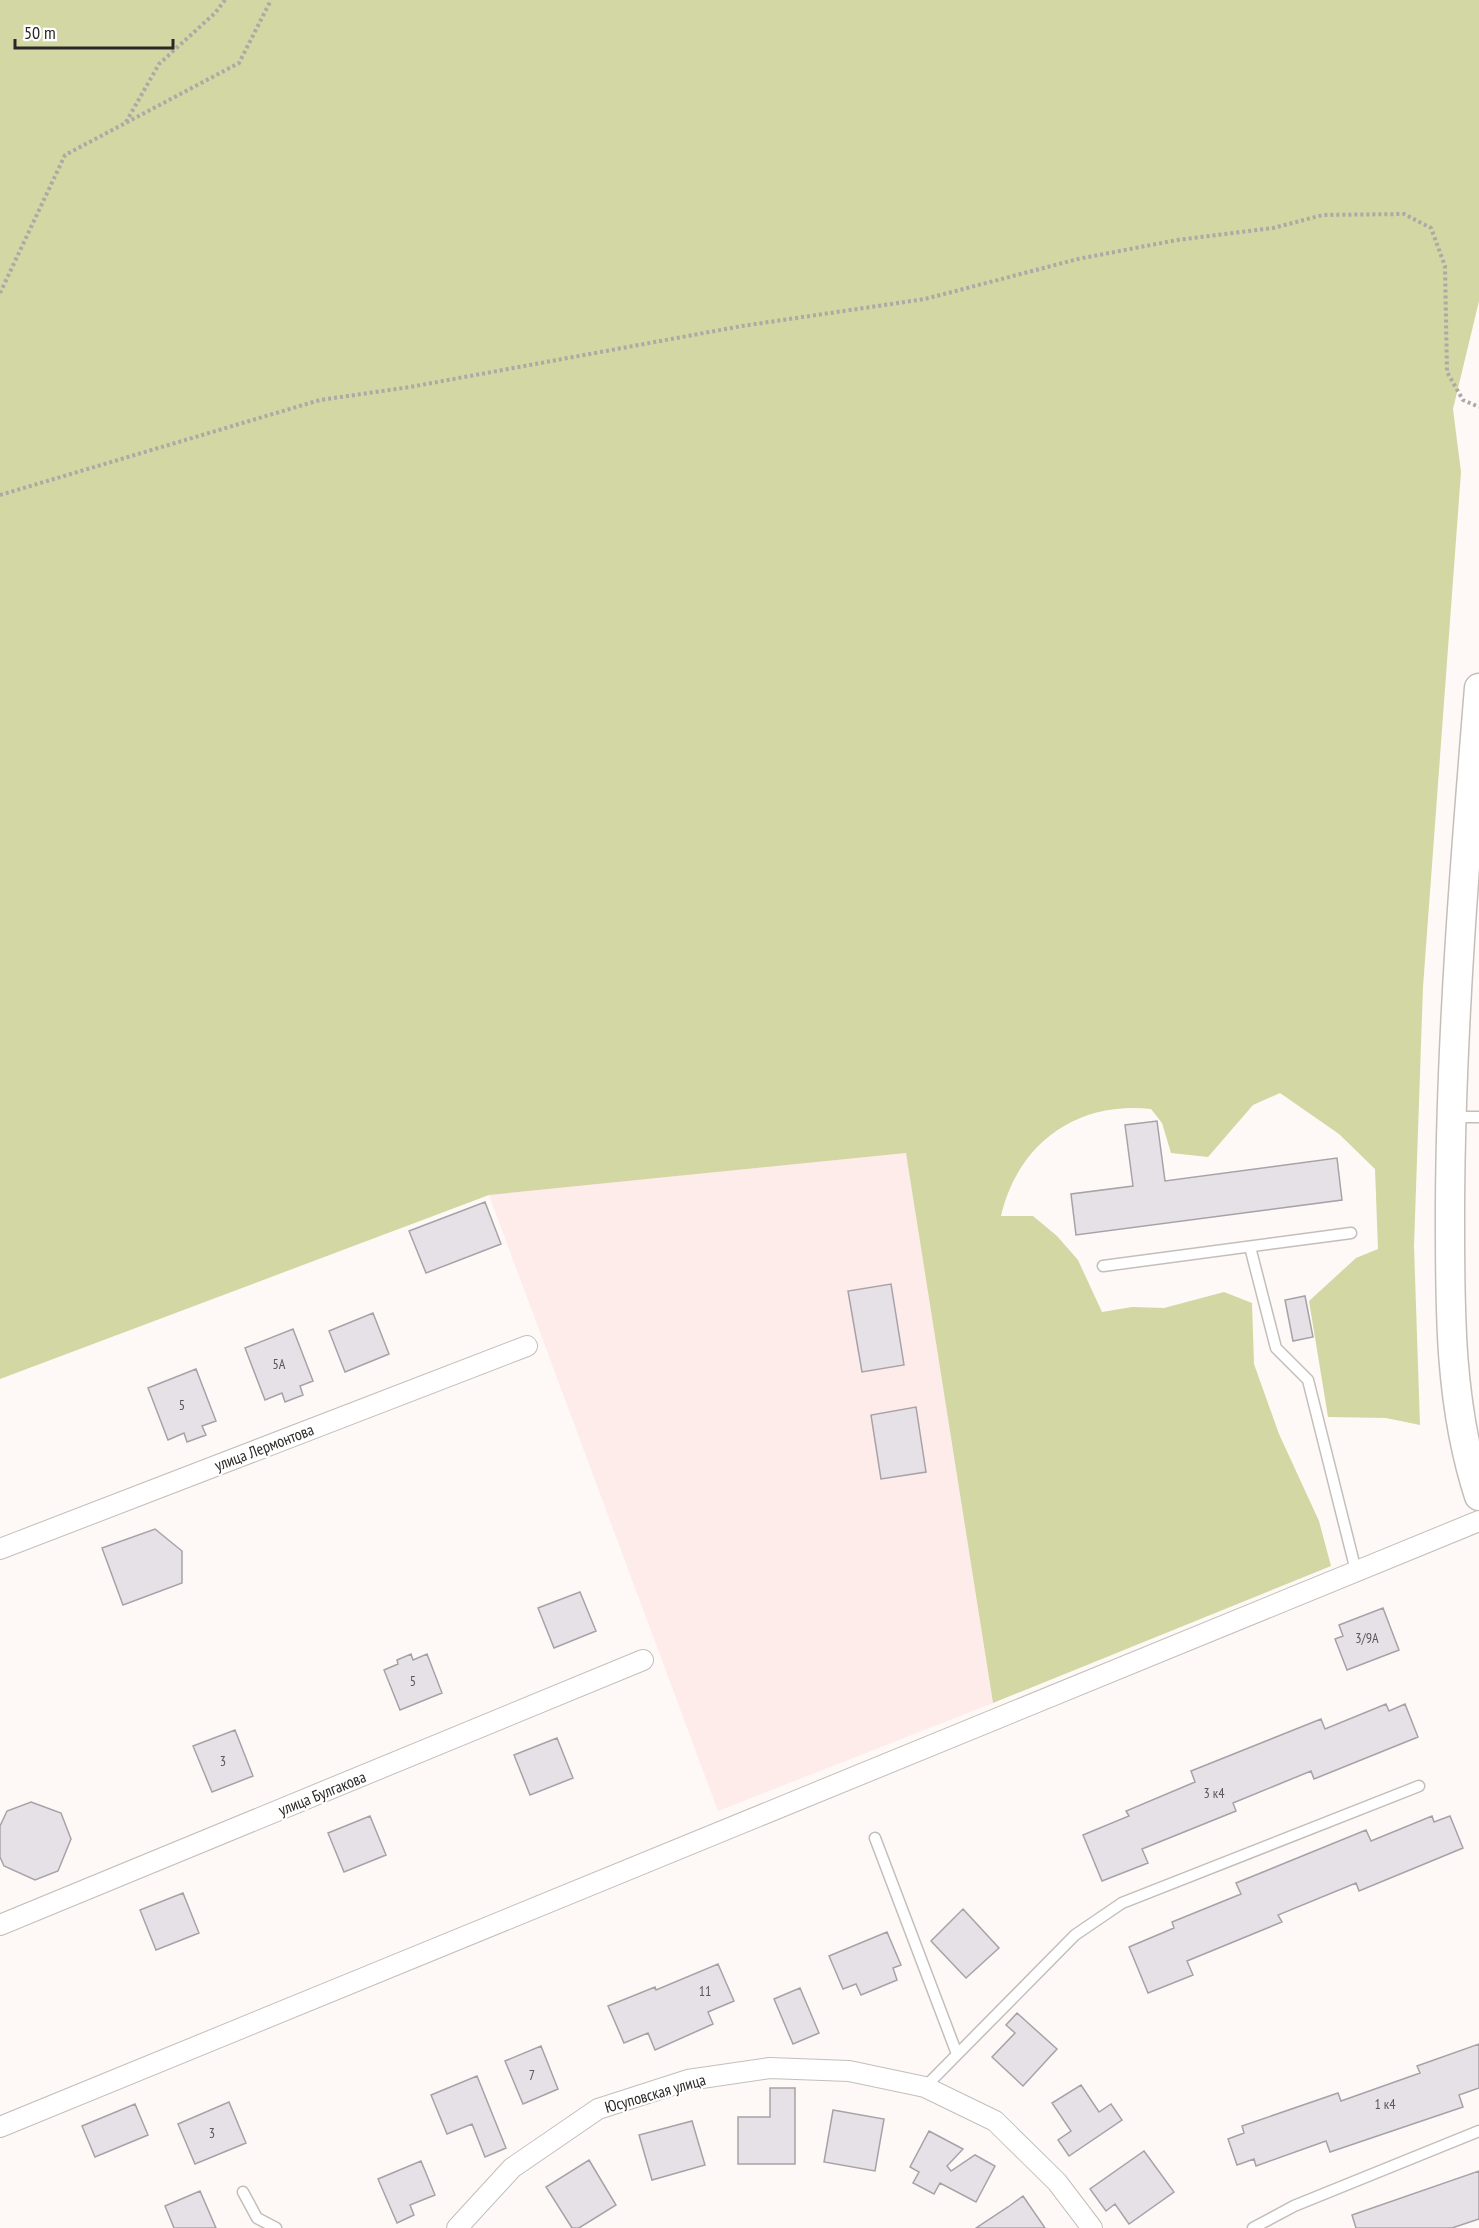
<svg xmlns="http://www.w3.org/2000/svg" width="1479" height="2228" font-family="'PT Sans Narrow',sans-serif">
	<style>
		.industrial { fill: #fdecea }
		.green { fill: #d2d7a3 }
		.building { fill: #e6e1e7; stroke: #a6a2a7; stroke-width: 1.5 }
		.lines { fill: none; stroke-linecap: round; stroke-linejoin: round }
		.lane-casing { stroke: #c4beb9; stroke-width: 13 }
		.street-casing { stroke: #c4beb9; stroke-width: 22 }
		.secondary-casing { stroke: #c4beb9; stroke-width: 31 }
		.path { stroke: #ada9a6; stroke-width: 4; stroke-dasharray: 3 3; stroke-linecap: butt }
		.lane { stroke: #fff; stroke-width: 10 }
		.street { stroke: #fff; stroke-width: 20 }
		.secondary { stroke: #fff; stroke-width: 28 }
		.labels { text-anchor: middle; stroke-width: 4.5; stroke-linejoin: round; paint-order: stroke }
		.number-label { font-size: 14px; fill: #5a5757 }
		.street-label { font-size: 16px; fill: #2b2927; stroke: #fff }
	</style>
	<rect width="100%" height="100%" fill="#fef9f6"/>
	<path class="industrial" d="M 906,1153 L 993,1703 L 718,1811 L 489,1195 Z"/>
	<path class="green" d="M 0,0 L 1479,0 L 1479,301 L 1453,409 L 1461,472 L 1423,987 L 1414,1246 L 1420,1425 L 1386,1418 L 1328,1417 L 1309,1301 L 1356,1258 L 1378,1249 L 1375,1169 L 1339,1134 L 1280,1093 L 1253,1105 L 1208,1157 L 1171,1153 L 1162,1123 L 1151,1109 C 1077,1101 1018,1143 1001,1216 L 1033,1216 L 1057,1236 L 1078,1260 L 1102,1312 L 1132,1307 L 1164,1308 L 1224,1292 L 1252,1303 L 1254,1364 L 1279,1434 L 1319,1521 L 1331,1566 L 993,1703 L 906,1153 L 489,1195 L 0,1379 Z"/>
	<path class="building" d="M 1157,1121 L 1165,1181 L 1337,1158 L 1342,1200 L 1076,1235 L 1071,1194 L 1133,1186 L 1125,1125 Z
		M 485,1202 L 501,1244 L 426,1273 L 409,1231 Z
		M 891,1284 L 904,1365 L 862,1372 L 848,1291 Z
		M 1305,1296 L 1313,1337 L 1293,1341 L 1285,1300 Z
		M 373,1313 L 389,1354 L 345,1372 L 329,1331 Z
		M 293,1329 L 313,1381 L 300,1386 L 303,1395 L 285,1402 L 282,1393 L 265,1400 L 245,1348 Z
		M 196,1369 L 216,1421 L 202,1426 L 206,1435 L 187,1442 L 184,1433 L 168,1440 L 148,1388 Z
		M 916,1407 L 926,1472 L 881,1479 L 871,1415 Z
		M 155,1529 L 182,1551 L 182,1583 L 123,1605 L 102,1548 Z
		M 580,1592 L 596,1631 L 554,1648 L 538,1608 Z
		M 1383,1608 L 1399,1650 L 1347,1670 L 1335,1639 L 1343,1636 L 1339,1625 Z
		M 411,1654 L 413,1660 L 427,1654 L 442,1693 L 400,1710 L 384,1670 L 398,1664 L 397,1660 Z
		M 1386,1704 L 1389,1711 L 1405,1704 L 1418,1737 L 1314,1779 L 1311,1771 L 1233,1803 L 1236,1811 L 1142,1849 L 1148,1863 L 1102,1881 L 1083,1835 L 1129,1816 L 1126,1811 L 1195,1782 L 1191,1771 L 1321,1719 L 1325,1729 Z
		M 235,1730 L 253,1776 L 212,1792 L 193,1746 Z
		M 557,1738 L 573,1778 L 530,1795 L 514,1755 Z
		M 31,1802 L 61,1813 L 71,1839 L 58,1871 L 35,1880 L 4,1866 L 0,1857 L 0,1826 L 7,1811 Z
		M 370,1816 L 386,1855 L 344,1872 L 328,1833 Z
		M 1432,1816 L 1434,1822 L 1450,1816 L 1463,1848 L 1359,1891 L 1356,1883 L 1278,1915 L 1282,1922 L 1187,1961 L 1193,1975 L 1148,1993 L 1129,1947 L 1174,1928 L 1172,1922 L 1241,1894 L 1236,1883 L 1366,1830 L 1371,1841 Z
		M 183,1893 L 199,1933 L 156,1950 L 140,1910 Z
		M 963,1909 L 999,1948 L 966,1978 L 931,1941 Z
		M 887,1932 L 901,1965 L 893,1968 L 897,1980 L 861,1995 L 856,1984 L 843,1989 L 829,1956 Z
		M 718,1964 L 734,2001 L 708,2012 L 713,2024 L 655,2050 L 648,2033 L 624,2043 L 608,2006 L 655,1987 L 656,1990 Z
		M 800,1988 L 819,2033 L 793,2044 L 774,1999 Z
		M 1017,2013 L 1057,2049 L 1023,2086 L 992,2057 L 1015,2033 L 1006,2025 Z
		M 1479,2044 L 1479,2088 L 1459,2095 L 1463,2107 L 1330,2152 L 1326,2141 L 1256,2166 L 1254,2159 L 1237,2165 L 1228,2139 L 1244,2133 L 1242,2126 L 1338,2093 L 1341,2101 L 1420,2073 L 1417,2066 Z
		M 541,2046 L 558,2089 L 523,2104 L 505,2061 Z
		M 477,2076 L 506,2148 L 485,2157 L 472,2124 L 447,2134 L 431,2095 Z
		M 1081,2085 L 1099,2112 L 1111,2104 L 1122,2120 L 1069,2156 L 1058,2140 L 1071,2131 L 1052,2103 Z
		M 770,2088 L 795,2088 L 795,2164 L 738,2164 L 738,2117 L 770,2117 Z
		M 229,2102 L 246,2143 L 195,2164 L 178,2124 Z
		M 135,2104 L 148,2135 L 95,2157 L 82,2126 Z
		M 833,2110 L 884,2119 L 875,2171 L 824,2162 Z
		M 692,2121 L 705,2165 L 652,2180 L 639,2135 Z
		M 929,2131 L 963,2149 L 947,2166 L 951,2171 L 975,2155 L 995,2166 L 976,2202 L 940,2183 L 934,2194 L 913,2183 L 919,2172 L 910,2167 Z
		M 1144,2151 L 1174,2192 L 1129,2224 L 1115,2204 L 1106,2211 L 1090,2189 Z
		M 589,2160 L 616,2205 L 579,2228 L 572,2228 L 546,2187 Z
		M 421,2161 L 435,2195 L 410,2205 L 414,2215 L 397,2223 L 378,2179 Z
		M 1479,2171 L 1479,2219 L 1452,2228 L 1356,2228 L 1352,2215 Z
		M 200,2191 L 216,2228 L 174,2228 L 165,2206 Z
		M 1023,2196 L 1045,2228 L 976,2228 L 1008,2207 Z"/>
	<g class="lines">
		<defs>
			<path id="lane" d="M 1454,1117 L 1479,1117
				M 1250,1247 L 1276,1348 L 1308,1380 L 1356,1571
				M 1103,1266 L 1351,1233
				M 875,1838 L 957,2054
				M 925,2087 L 1075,1935 L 1122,1903 L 1419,1786
				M 243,2192 L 257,2218 L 276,2228
				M 1253,2228 L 1294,2206 L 1479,2131"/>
			<path id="street" d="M 0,1549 L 527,1346
				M 0,1925 L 643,1660
				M 0,2127 L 1479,1521
				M 457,2228 L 512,2168 L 598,2109 L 688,2080 L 770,2068 L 849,2071 L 925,2087 L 995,2121 L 1057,2182 L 1092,2228"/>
			<path id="secondary" d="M 1479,688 C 1465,859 1451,1032 1450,1204 C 1450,1302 1448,1401 1479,1496"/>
		</defs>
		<use href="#lane" class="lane-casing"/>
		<use href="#street" class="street-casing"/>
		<use href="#secondary" class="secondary-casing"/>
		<path class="path" d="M 126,122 L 159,64 L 215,13 L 225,0
			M 0,293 L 65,155 L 239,63 L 271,0
			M 0,495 L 320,400 L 410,387 L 742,326 L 925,299 L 1078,259 L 1177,240 L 1273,228 L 1323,215 L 1404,214 L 1431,228 L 1445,266 L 1447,372 L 1463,400 L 1479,407"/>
		<use href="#lane" class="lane"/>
		<use href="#street" class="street"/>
		<use href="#secondary" class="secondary"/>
	</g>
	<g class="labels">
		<g class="number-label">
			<text x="279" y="1369">5А</text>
			<text x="182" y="1410">5</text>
			<text x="1367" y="1643">3/9А</text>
			<text x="413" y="1686">5</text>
			<text x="223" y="1766">3</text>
			<text x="1214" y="1798">3 к4</text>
			<text x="705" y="1996">11</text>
			<text x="532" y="2080">7</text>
			<text x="1385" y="2109">1 к4</text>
			<text x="212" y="2138">3</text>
		</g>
		<g class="street-label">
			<text transform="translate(264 1447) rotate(-21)" y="6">улица Лермонтова</text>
			<text transform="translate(322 1793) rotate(-22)" y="6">улица Булгакова</text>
			<text transform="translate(655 2093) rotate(-16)" y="6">Юсуповская улица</text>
		</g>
	</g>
	<path d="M15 39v9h158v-9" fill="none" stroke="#2b2927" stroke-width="3"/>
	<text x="24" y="39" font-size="18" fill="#2b2927" stroke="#ffffff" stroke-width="4.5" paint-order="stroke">50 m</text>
</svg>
